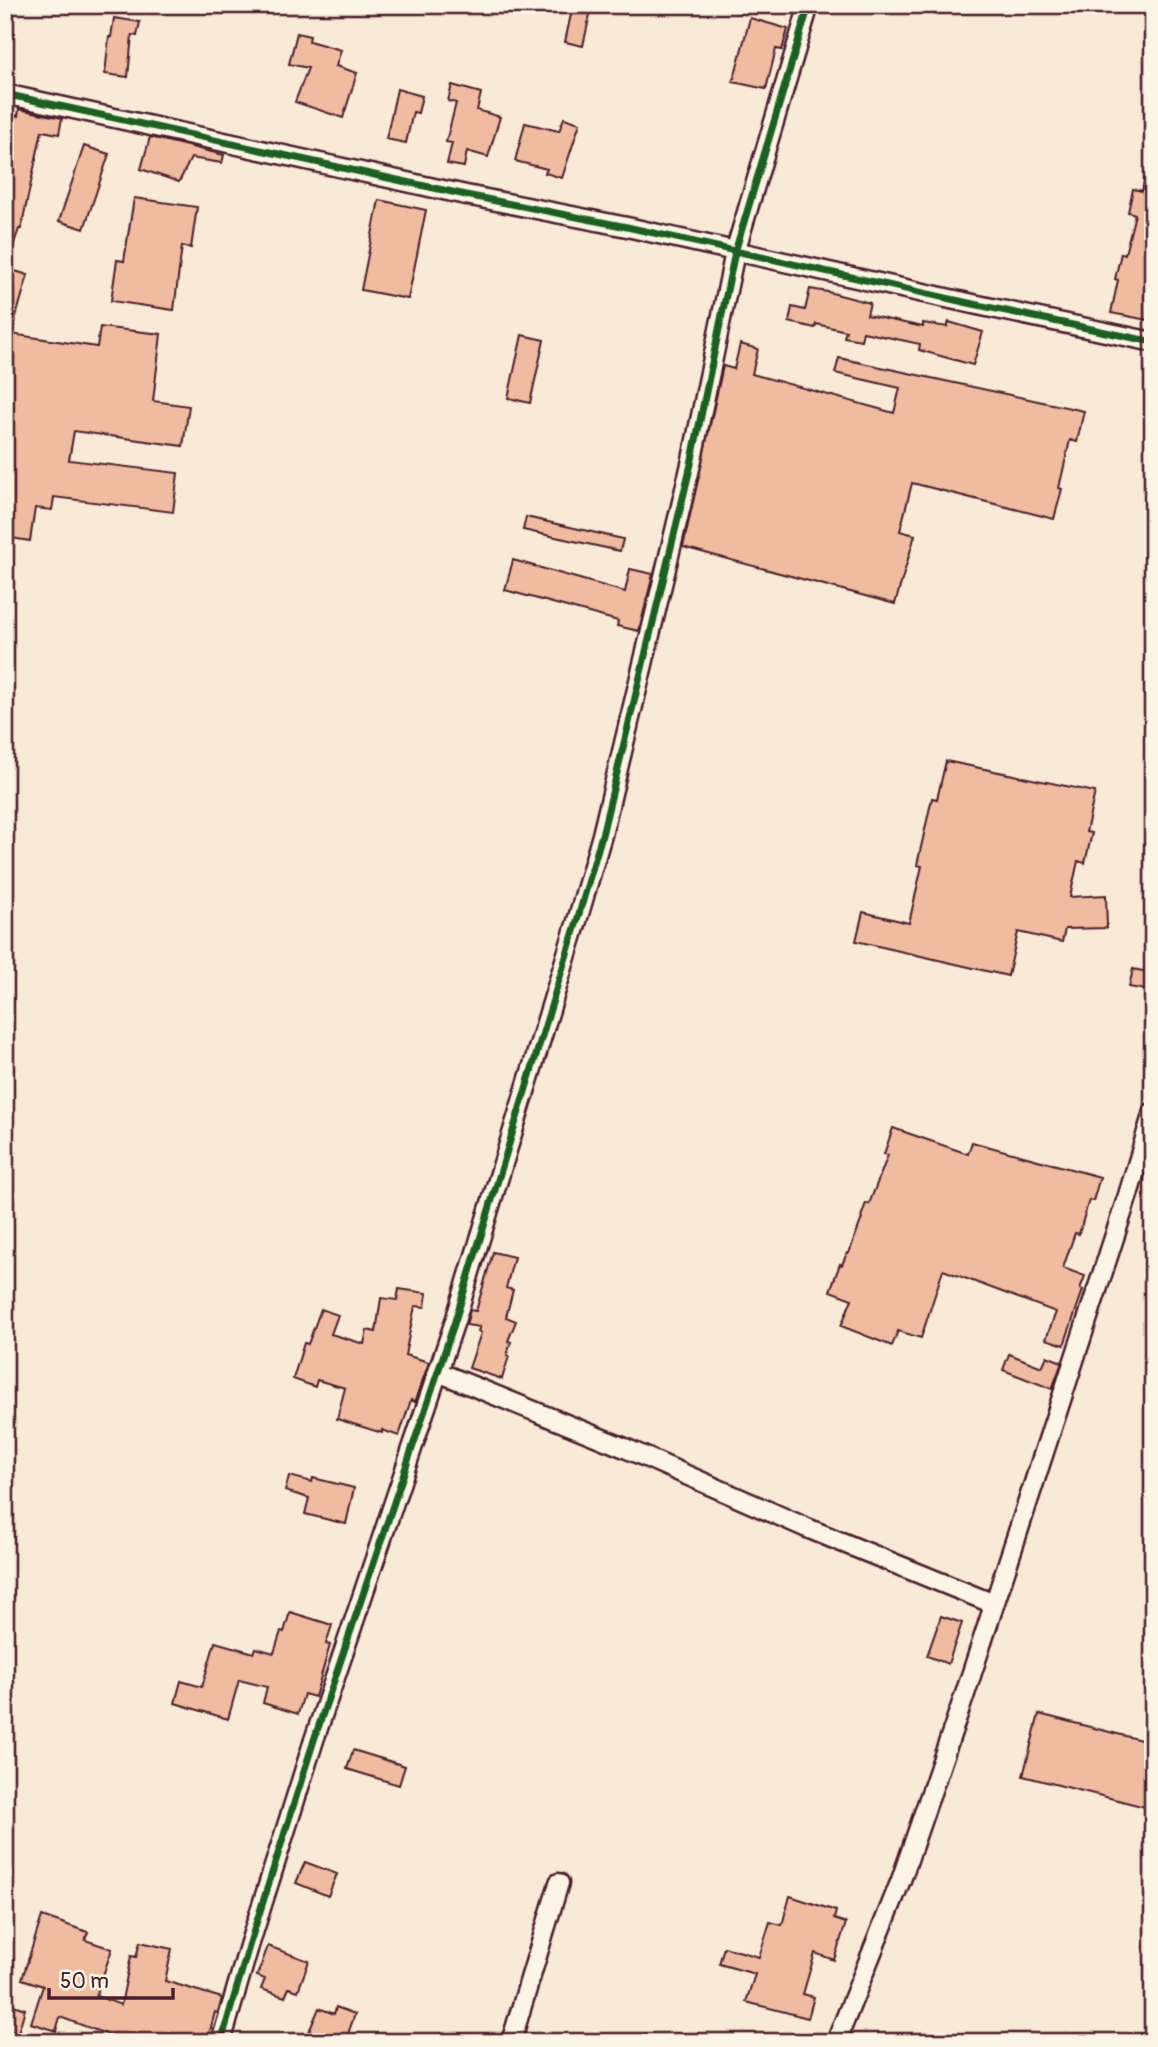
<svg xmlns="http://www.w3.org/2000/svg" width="1158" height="2047" font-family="Pangolin,sans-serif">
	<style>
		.building { fill: #efbba1; stroke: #4a1f2b; stroke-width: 2 }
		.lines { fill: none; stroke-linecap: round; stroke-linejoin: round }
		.street-casing { stroke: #4a1f2b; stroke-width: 23 }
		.street { stroke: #fcf5e5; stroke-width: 18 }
		.cycleway-casing { stroke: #fcf5e5; stroke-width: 11 }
		.cycleway { stroke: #1b5e20; stroke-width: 7 }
	</style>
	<rect width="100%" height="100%" fill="#f9e9d7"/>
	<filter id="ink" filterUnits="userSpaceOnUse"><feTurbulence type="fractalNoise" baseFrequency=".0143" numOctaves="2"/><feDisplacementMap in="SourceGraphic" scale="14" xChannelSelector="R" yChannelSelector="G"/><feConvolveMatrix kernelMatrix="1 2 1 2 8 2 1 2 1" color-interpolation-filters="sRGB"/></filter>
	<g filter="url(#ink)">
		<path class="building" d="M 573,5 L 592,5 L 583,46 L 565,42 Z
			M 114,18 L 140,22 L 137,36 L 132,35 L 128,77 L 105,74 L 109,37 L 111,37 Z
			M 750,18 L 788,29 L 782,50 L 776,49 L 766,89 L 733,82 Z
			M 297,33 L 310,36 L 309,41 L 341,50 L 336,66 L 357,73 L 343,118 L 295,102 L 308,68 L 289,64 Z
			M 452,85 L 481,93 L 477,110 L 500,117 L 488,157 L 467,151 L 464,167 L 447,164 L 452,143 L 446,142 L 456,103 L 448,101 Z
			M 397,89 L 422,96 L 418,113 L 413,112 L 406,143 L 386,139 Z
			M 19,109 L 62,118 L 59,134 L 42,131 L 21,229 L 19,229 L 7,263 L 5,263 L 5,113 L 18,116 Z
			M 564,118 L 580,123 L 562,178 L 545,173 L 547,169 L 515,161 L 525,123 L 559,131 Z
			M 150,137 L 224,155 L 222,163 L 191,158 L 179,182 L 141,169 Z
			M 84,146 L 109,154 L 84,229 L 59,221 Z
			M 1148,165 L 1153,166 L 1153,321 L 1111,313 L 1118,280 L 1115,279 L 1121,253 L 1125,254 L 1135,214 L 1128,212 L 1133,189 L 1142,191 Z
			M 134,198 L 197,207 L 191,248 L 182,246 L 174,310 L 111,301 L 117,260 L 124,261 Z
			M 379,200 L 426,210 L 408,299 L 361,290 Z
			M 5,268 L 28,275 L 11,334 L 97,347 L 100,327 L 161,334 L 153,401 L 189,406 L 183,446 L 74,431 L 69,460 L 178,473 L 173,512 L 54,497 L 52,510 L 35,508 L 30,541 L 5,537 Z
			M 810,289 L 828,292 L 870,303 L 867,315 L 923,327 L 923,323 L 947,327 L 949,322 L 983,332 L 973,365 L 919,350 L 920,344 L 863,332 L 861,340 L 844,337 L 846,331 L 816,324 L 815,328 L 789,322 L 792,307 L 805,310 Z
			M 522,335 L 544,340 L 530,403 L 508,398 Z
			M 740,344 L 758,349 L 752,374 L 894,413 L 900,388 L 835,373 L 839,358 L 1084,411 L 1077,442 L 1070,440 L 1059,488 L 1062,489 L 1054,519 L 912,483 L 900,531 L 915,535 L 895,604 L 683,547 L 723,366 L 734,369 Z
			M 526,517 L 623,539 L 620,551 L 523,530 Z
			M 513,560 L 625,592 L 630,569 L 653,574 L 639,631 L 617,626 L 618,621 L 505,590 Z
			M 946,761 L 1095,792 L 1086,832 L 1092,833 L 1085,863 L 1078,861 L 1070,897 L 1106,895 L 1107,928 L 1065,929 L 1062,942 L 1018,932 L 1008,976 L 856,941 L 863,912 L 909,923 L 922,866 L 917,865 L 932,798 L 937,799 Z
			M 1133,969 L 1153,973 L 1151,991 L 1129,987 Z
			M 893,1128 L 968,1154 L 972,1142 L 1100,1177 L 1093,1201 L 1089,1200 L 1079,1234 L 1075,1233 L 1063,1268 L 1085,1276 L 1080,1289 L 1083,1290 L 1064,1345 L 1046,1339 L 1056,1312 L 943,1270 L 921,1338 L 898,1331 L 892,1346 L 841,1326 L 852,1299 L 830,1291 L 840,1264 L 842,1265 L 847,1253 L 849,1253 L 862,1218 L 861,1217 L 866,1203 L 869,1204 L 888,1155 L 884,1154 Z
			M 493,1252 L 514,1257 L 506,1288 L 513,1290 L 506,1317 L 516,1321 L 508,1341 L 511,1342 L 507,1355 L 509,1356 L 502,1379 L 469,1368 L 481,1333 L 478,1331 L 480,1327 L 466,1325 L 470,1310 L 476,1311 Z
			M 399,1289 L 427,1293 L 425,1307 L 415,1306 L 405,1355 L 429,1362 L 415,1402 L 411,1400 L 399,1436 L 382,1430 L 382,1433 L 337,1419 L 345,1388 L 317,1380 L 315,1387 L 293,1379 L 304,1343 L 308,1344 L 321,1309 L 338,1315 L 331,1334 L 364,1344 L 367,1330 L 376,1332 L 381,1298 L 397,1300 Z
			M 1009,1354 L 1042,1367 L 1047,1356 L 1062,1362 L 1052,1389 L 1003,1370 Z
			M 289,1476 L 312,1482 L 313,1478 L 354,1488 L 346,1524 L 305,1514 L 309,1498 L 285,1491 Z
			M 290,1612 L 332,1625 L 326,1644 L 330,1645 L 315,1697 L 304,1694 L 298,1714 L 263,1703 L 267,1687 L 239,1680 L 228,1719 L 175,1703 L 181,1681 L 202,1687 L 215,1642 L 254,1653 L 256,1648 L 274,1653 L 281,1631 L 284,1632 Z
			M 941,1616 L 962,1623 L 948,1664 L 927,1656 Z
			M 1039,1714 L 1153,1743 L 1153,1809 L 1023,1776 Z
			M 353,1750 L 405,1766 L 399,1785 L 347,1769 Z
			M 305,1862 L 337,1874 L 328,1896 L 296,1883 Z
			M 790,1896 L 836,1911 L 834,1919 L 846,1923 L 834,1960 L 815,1953 L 803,1994 L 814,1997 L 808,2018 L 746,2002 L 755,1974 L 719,1964 L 724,1947 L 759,1957 L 770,1922 L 782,1925 Z
			M 42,1916 L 88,1932 L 85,1940 L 112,1949 L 96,1996 L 121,2005 L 131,1956 L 136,1957 L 140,1942 L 172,1949 L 165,1981 L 222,1998 L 218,2013 L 215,2012 L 207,2042 L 107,2042 L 109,2035 L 60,2017 L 56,2031 L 31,2023 L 43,1986 L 22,1979 Z
			M 268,1946 L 309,1961 L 298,1991 L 289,1988 L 285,1997 L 261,1989 L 265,1979 L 257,1976 Z
			M 8,2003 L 25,2009 L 18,2033 L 5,2029 L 5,2011 Z
			M 336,2007 L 355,2014 L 345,2042 L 320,2042 L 322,2039 L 308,2034 L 319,2008 L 334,2014 Z"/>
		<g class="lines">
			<defs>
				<path id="street" d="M 5,94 L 466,195 L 627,227 L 973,304 L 1153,342
					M 438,1372 L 625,1448 L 807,1528 L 994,1604
					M 221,2042 L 249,1946 L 314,1740 L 455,1321 L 577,921 L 602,835 L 691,464 L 735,252 L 809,5
					M 511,2042 L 559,1883
					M 836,2042 L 901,1880 L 965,1694 L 1128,1195 L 1153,1112"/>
			</defs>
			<use href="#street" class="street-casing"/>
			<use href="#street" class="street"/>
			<defs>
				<path id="cycleway" d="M 5,94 L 466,195 L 627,227 L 973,304 L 1153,342
					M 221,2042 L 249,1946 L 314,1740 L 455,1321 L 577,921 L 602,835 L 691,464 L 735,252 L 809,5"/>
			</defs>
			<use href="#cycleway" class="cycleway-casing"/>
			<use href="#cycleway" class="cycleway"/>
		</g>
	</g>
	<rect width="1158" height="2047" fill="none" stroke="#fcf5e5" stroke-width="28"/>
	<rect x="14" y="14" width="1130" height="2019" fill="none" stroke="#4a1f2b" stroke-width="2.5" filter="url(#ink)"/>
	<path d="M49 1988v10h124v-10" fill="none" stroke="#4a1f2b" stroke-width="3.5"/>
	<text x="60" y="1988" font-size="21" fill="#4a1f2b" stroke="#fcf5e5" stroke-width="5" paint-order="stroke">50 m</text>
</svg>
